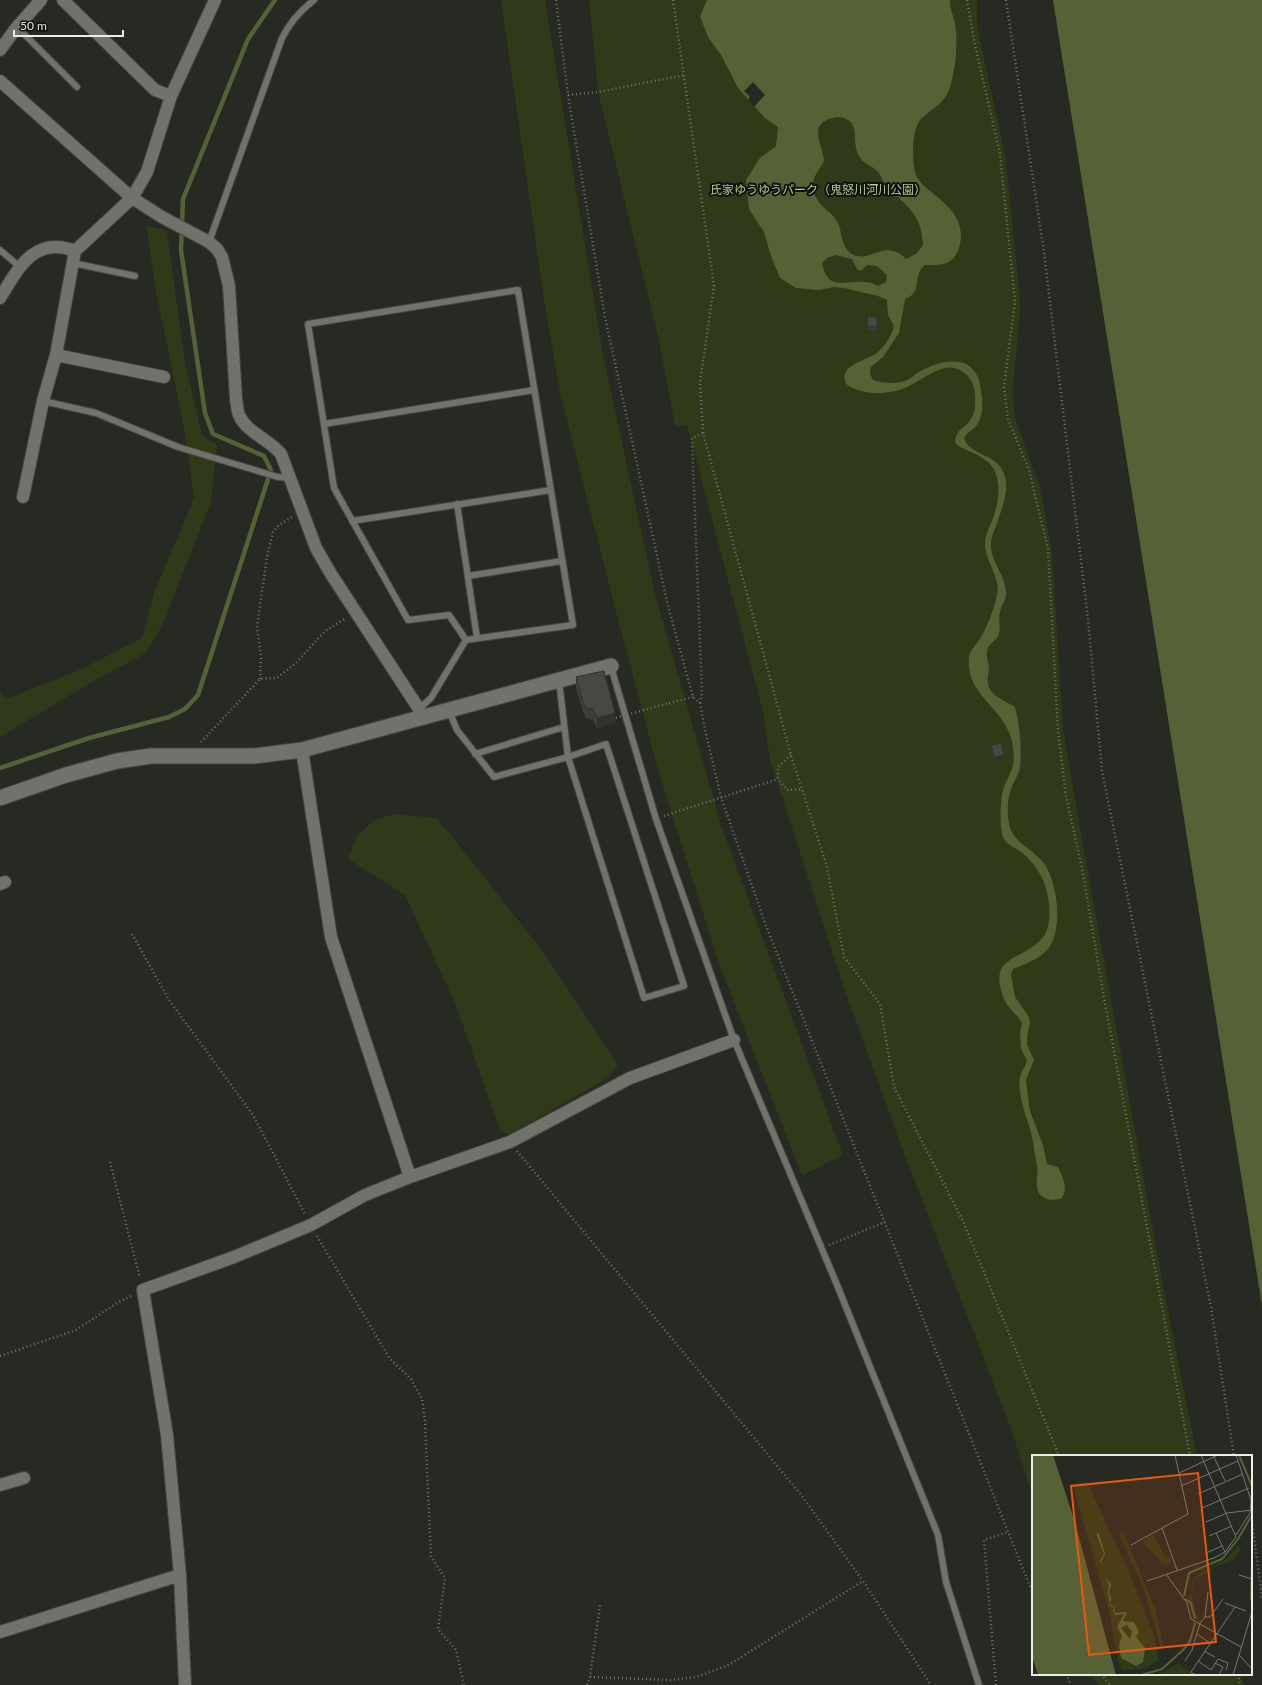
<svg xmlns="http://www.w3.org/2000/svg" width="1262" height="1685" font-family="Lato,'Noto Sans JP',sans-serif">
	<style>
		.green { fill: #303918 }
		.water { fill: #566236; fill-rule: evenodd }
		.pier { fill: #272923 }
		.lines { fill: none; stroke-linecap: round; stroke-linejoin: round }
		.stream { stroke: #566236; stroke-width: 4.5 }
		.service-casing { stroke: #454641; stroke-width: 8 }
		.minor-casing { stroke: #454641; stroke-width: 14 }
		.tertiary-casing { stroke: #454641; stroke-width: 17 }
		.path { stroke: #72736e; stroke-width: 2.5; stroke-dasharray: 1 3; stroke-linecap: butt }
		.service { stroke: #70726b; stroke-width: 6 }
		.minor { stroke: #70726b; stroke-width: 12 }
		.tertiary { stroke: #70726b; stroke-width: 15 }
		.path-bridge { stroke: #72736e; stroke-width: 2.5; stroke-dasharray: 1 3; stroke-linecap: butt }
		.wall { fill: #3c3e39 }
		.shaded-wall { fill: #31322e }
		.building { fill: #464842; stroke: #31322e }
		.labels { text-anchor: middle; stroke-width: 4; stroke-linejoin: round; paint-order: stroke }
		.park-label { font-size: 12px; fill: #b5c982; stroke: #10110e }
		.inset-river { fill: none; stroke: #566236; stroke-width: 2 }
		.inset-road { fill: none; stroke: #767772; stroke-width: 1 }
		.view { fill: #e8590c; fill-opacity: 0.15; stroke: #e8590c; stroke-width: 2 }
		.inset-edge { fill: none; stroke: #ecede9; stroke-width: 2 }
	</style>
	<rect width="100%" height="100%" fill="#272923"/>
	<path class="green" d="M 501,0 L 545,0 L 603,355 L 655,594 L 722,828 L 843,1155 L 802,1176 L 719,964 L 658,770 L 615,608 L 560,393 L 544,300 Z
		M 589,0 L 977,0 L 977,27 L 1005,154 L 1019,287 L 1020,311 L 1013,390 L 1015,418 L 1040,487 L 1052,551 L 1063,729 L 1081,834 L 1164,1291 L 1197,1456 L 1033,1456 L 1033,1499 L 1012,1431 L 905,1156 L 846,994 L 770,760 L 763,712 L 687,425 L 675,426 L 658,336 L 598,92 Z
		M 146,225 L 167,231 L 185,363 L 202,435 L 217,445 L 211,502 L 163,624 L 146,653 L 95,680 L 0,737 L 0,691 L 6,699 L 80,670 L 142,638 L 154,593 L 194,498 L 184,428 L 155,286 Z
		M 394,814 L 436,818 L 451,835 L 544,953 L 618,1065 L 608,1078 L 509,1135 L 500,1130 L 455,1003 L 405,895 L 348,859 L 357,835 L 375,820 Z
		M 1090,1674 L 1242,1674 L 1244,1685 L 1100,1685 Z"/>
	<path class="water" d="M 707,0 L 950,0 C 949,8 954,16 955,24 C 958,43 956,65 951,84 C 947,101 935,107 923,117 C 911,127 912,157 915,172 C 917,180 924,186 930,191 C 949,206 967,221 959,248 C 953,266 941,265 925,265 C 911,277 924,292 905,299 L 899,333 L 883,357 L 871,367 L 870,374 L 873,380 C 882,383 892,384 901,382 C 908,381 913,376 919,372 C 934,364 949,358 966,364 C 972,367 977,374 979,380 C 982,394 986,416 975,427 C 971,431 967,433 964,438 C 970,458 1003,452 1006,482 C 1007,498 1001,511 996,526 C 994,531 991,538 991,544 C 990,561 1006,576 1006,592 C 1007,600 1001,605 1000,612 C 998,619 1001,627 999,634 C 997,641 988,643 987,651 C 986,655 988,661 989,666 C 989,671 987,678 988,684 C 990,696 1006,701 1015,707 C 1020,726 1022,748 1020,767 C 1019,775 1014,780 1012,787 C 1007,798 1007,812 1009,823 C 1012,842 1030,847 1042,861 C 1058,879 1065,935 1045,952 C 1037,960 1023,965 1013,969 L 1011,974 L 1015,997 L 1029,1017 L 1030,1022 L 1027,1037 L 1027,1045 L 1034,1060 L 1026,1080 L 1028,1097 L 1030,1111 L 1043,1145 L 1047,1164 L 1058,1167 C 1063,1178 1069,1188 1061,1199 C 1055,1200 1049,1201 1043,1197 C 1032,1189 1039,1175 1037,1165 C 1035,1157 1034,1149 1033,1141 C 1029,1120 1017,1099 1020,1077 C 1021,1071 1026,1066 1027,1060 L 1021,1049 L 1020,1032 L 1022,1023 C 1017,1014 1008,1009 1004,999 C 986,953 1024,962 1043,937 C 1050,928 1050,914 1049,904 C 1047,883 1038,865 1021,852 C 1014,847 1004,844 1002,834 C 1000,824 1000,800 1003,790 C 1005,782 1011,774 1013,765 C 1015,757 1013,743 1010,735 C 1000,706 965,693 969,657 C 970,650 976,645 980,639 C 987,627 994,610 997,595 C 1001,580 987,563 985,547 C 984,536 990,527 993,518 C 999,502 1003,477 989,463 C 981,455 967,451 957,445 L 955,442 C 956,425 972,429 975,407 C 976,392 975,378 960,370 C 956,368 950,367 945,368 C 931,371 920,381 907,387 C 890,395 862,396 846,384 C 837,364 868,361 878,352 C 885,346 892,335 894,326 L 888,315 L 887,300 L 878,296 L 844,288 L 834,287 L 819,290 L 796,288 L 780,278 L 771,256 L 764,232 L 749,209 L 746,180 L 760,158 L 776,146 L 778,127 L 765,118 L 738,88 L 721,55 L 708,37 L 700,16 ZM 837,117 C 865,119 848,142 861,159 C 865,164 873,166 878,172 C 881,175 882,181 886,185 C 905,207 921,210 923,245 L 916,254 L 906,259 C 903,256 899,253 896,252 C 881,245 869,261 854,255 C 841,249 843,235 838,223 C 832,210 817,208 813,189 C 811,177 820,170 824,161 C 823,144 805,122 837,117 ZM 836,255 L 852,259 L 857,269 L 861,271 L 867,265 L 877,266 L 887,275 L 886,282 L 878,286 C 874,284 869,282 865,282 C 845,280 828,292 822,263 L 827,258 Z
		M 1053,0 L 1262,0 L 1262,1306 Z"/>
	<path class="pier" d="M 753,82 L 765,95 L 754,107 L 748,100 L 750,97 L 744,91 Z"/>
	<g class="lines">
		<path class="stream" d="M 0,768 L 89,738 L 169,717 L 185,709 L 198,695 L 271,470 L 264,456 L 213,434 L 205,413 L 181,250 L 183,199 L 248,39 L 275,0"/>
		<defs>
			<path id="service" d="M 17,27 L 77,87
				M 209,242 L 282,38 C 290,22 300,11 314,0
				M 0,250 L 20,267
				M 73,263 L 135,276
				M 43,401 L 96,413 L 178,447 L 278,477 L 289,478
				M 324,424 L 534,390
				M 457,504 L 477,638
				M 352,521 L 551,490
				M 468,576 L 562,561
				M 611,667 L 656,819 L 734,1040 L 835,1280 L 938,1535 L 946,1582 L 979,1685
				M 419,709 L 431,698 L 466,640 L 573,625 L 518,290 L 308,324 L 334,488 L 408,620 L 449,615 L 466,640
				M 449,711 L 457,730 L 494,777 L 568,757 L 644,998 L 684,986 L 606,744 L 568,757 L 559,681
				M 475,754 L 564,727"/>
			<path id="minor" d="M 63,0 L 155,90 L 171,96
				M 0,50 L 17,27 L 41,0
				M 0,81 L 132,198 L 162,217 L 209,242 L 217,249 L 222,257 L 229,286 L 236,399 C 237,404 237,410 239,415 C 246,432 269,439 281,454 L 316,548 L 331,574 L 419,709 L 422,717
				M 0,298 C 18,269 34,235 75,251
				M 56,355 L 164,377
				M 23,497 L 43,401 L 56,355 L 75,251 L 132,198 L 147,172 L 171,96 L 215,0
				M 0,884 L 5,882
				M 410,1177 L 510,1142 L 630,1078 L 734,1040
				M 0,1485 L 24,1478
				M 0,1632 L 180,1575
				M 185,1685 L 180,1575 L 167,1435 L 143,1290 L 234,1257 L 311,1225 L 365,1195 L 410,1177 L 331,937 L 302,750"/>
			<path id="tertiary" d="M 0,798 L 66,775 L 117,761 L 151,756 L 254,756 L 302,750 L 611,666"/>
		</defs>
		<use href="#service" class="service-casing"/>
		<use href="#minor" class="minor-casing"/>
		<use href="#tertiary" class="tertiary-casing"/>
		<path class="path" d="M 556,0 L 568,95 L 605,317 L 668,606 L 693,697 L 700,703 L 705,730 L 721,797 L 765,923 L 1033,1594
			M 673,0 L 714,286 L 700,382 L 703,433 L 791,755 L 827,867 L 844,957 L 880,1004 L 894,1087 L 963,1221 L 1059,1456
			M 967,0 L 975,45 L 1000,154 L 1015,302 L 1004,387 L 1008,419 L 1029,470 L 1048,549 L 1058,731 L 1066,796 L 1082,868 L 1104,998 L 1190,1456
			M 1006,0 L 1044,252 L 1088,619 L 1102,771 L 1211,1307 L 1234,1456
			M 568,95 L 598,92 L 684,75
			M 260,679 L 261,656 L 257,627 L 267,557 L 273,532 L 279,525 L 292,517
			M 669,703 L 693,697
			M 700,703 L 702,694 L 692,438 L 703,433
			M 201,742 L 260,679 L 277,678 L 296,663 L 324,632 L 346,618
			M 791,755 L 778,767 L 778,779 L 787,790 L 802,789
			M 664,816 L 778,779
			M 132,934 L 169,1000 L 253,1115 L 305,1214
			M 517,1151 L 802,1496 L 863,1581
			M 110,1162 L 140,1278
			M 317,1236 L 390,1359 L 411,1379 L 422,1399 L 425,1421 L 431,1557 L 445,1578 L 438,1629 L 456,1650 L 464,1685
			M 829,1245 L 885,1222
			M 0,1356 L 76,1330 L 117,1303 L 131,1296
			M 1251,1513 L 1262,1599
			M 1066,1674 L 1071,1685
			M 1101,1674 L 1110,1685
			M 1238,1674 L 1240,1685
			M 590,1677 L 670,1680 L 696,1677 L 727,1666 L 863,1581 L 931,1685
			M 587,1685 L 590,1677 L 600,1605
			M 996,1685 L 984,1540 L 1008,1532"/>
		<use href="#service" class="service"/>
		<use href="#minor" class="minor"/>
		<use href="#tertiary" class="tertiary"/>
		<path class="path-bridge" d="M 612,719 L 669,703"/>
	</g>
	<path class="wall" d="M 877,317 L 877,331 L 867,330 L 867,326 Z
		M 576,677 L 615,723 L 597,729 L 593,720 L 586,718 L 583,712 L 576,688 Z
		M 991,745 L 1004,758 L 994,760 L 991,748 Z"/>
	<path class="shaded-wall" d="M 615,713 L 615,723 L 597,729 L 597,718 Z
		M 1004,755 L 1004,758 L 994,760 L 994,757 Z"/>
	<path class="building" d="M 868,316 L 877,317 L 877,327 L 867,326 Z
		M 604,671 L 615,713 L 597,718 L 593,709 L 586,708 L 583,702 L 576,677 Z
		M 1001,743 L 1004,755 L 994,757 L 991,745 Z"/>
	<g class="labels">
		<g class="park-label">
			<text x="818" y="194">氏家ゆうゆうパーク（鬼怒川河川公園）</text>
		</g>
	</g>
	<g transform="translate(1032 1455)">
		<rect width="220" height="220" fill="#272923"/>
		<path d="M 53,27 L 57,31 L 98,119 L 123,184 L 127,205 L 115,213 L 92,216 L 87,211 L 77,156 L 41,30 ZM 91,77 L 123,153 L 132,194 L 129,193 L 112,134 L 87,80 ZM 121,79 L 133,101 L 140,104 L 137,109 L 131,109 L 110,87 ZM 206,91 L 209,93 L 201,105 L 179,113 L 181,118 L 175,117 L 163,124 L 159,139 L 167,166 L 164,165 L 157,145 L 162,123 L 176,113 L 193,105 ZM 147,208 L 162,220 L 126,220 L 141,211 Z" fill="#303918"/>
		<path d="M 0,0 L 21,0 L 42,64 L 84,220 L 6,220 L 0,201 ZM 64,78 L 67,79 L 73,99 L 69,107 L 74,114 L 74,124 L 79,129 L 77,138 L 79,143 L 78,149 L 83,153 L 82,158 L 95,157 L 91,166 L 102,167 L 107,177 L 104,182 L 113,193 L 111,207 L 104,211 L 89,203 L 87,190 L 90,181 L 85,172 L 92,159 L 83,160 L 81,156 L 82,153 L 78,150 L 76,138 L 77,129 L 74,125 L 74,114 L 68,106 L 72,99 ZM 95,170 L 100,177 L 98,184 L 89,173 Z" fill="#566236" fill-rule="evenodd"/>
		<path class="inset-river" d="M 207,0 L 220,31M 152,141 L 157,118 L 190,104 L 206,84 L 220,60M 153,144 L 159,148 L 163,164M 219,145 L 220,108M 109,220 L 130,214 L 152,194 L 158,186 L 163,168"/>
		<path class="inset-road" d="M 143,0 L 156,59 L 130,73 L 145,115M 204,0 L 219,45 L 218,58 L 204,80M 182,2 L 193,26M 147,18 L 186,0M 149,31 L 206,6M 166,39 L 211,19M 170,53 L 217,33M 174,67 L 195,58 L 220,55M 184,78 L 193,97M 177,81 L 200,71M 99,90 L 130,73M 174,98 L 190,91M 134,119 L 155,148 L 159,164 L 209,192M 207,120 L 220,124M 115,126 L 182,103 L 193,97 L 204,82 L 169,0M 193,148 L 214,156M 173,162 L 178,162 L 191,144M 165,179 L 178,188M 172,196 L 183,202M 207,200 L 220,214M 153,206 L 160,195 L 168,168 L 173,162 L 176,137M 166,206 L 179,215 L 186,204 L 196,208 L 194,215M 183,208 L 191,212 L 187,220M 164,220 L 159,217 L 203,152M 201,220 L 220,157"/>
		<path class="view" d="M 166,18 L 184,187 L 57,200 L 39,31 Z"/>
		<rect width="220" height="220" class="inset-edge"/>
	</g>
	<path d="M14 30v6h109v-6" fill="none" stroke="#ecede9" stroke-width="2"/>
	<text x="20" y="30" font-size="12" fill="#ecede9" stroke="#10110e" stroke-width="3" paint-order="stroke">50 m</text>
</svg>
